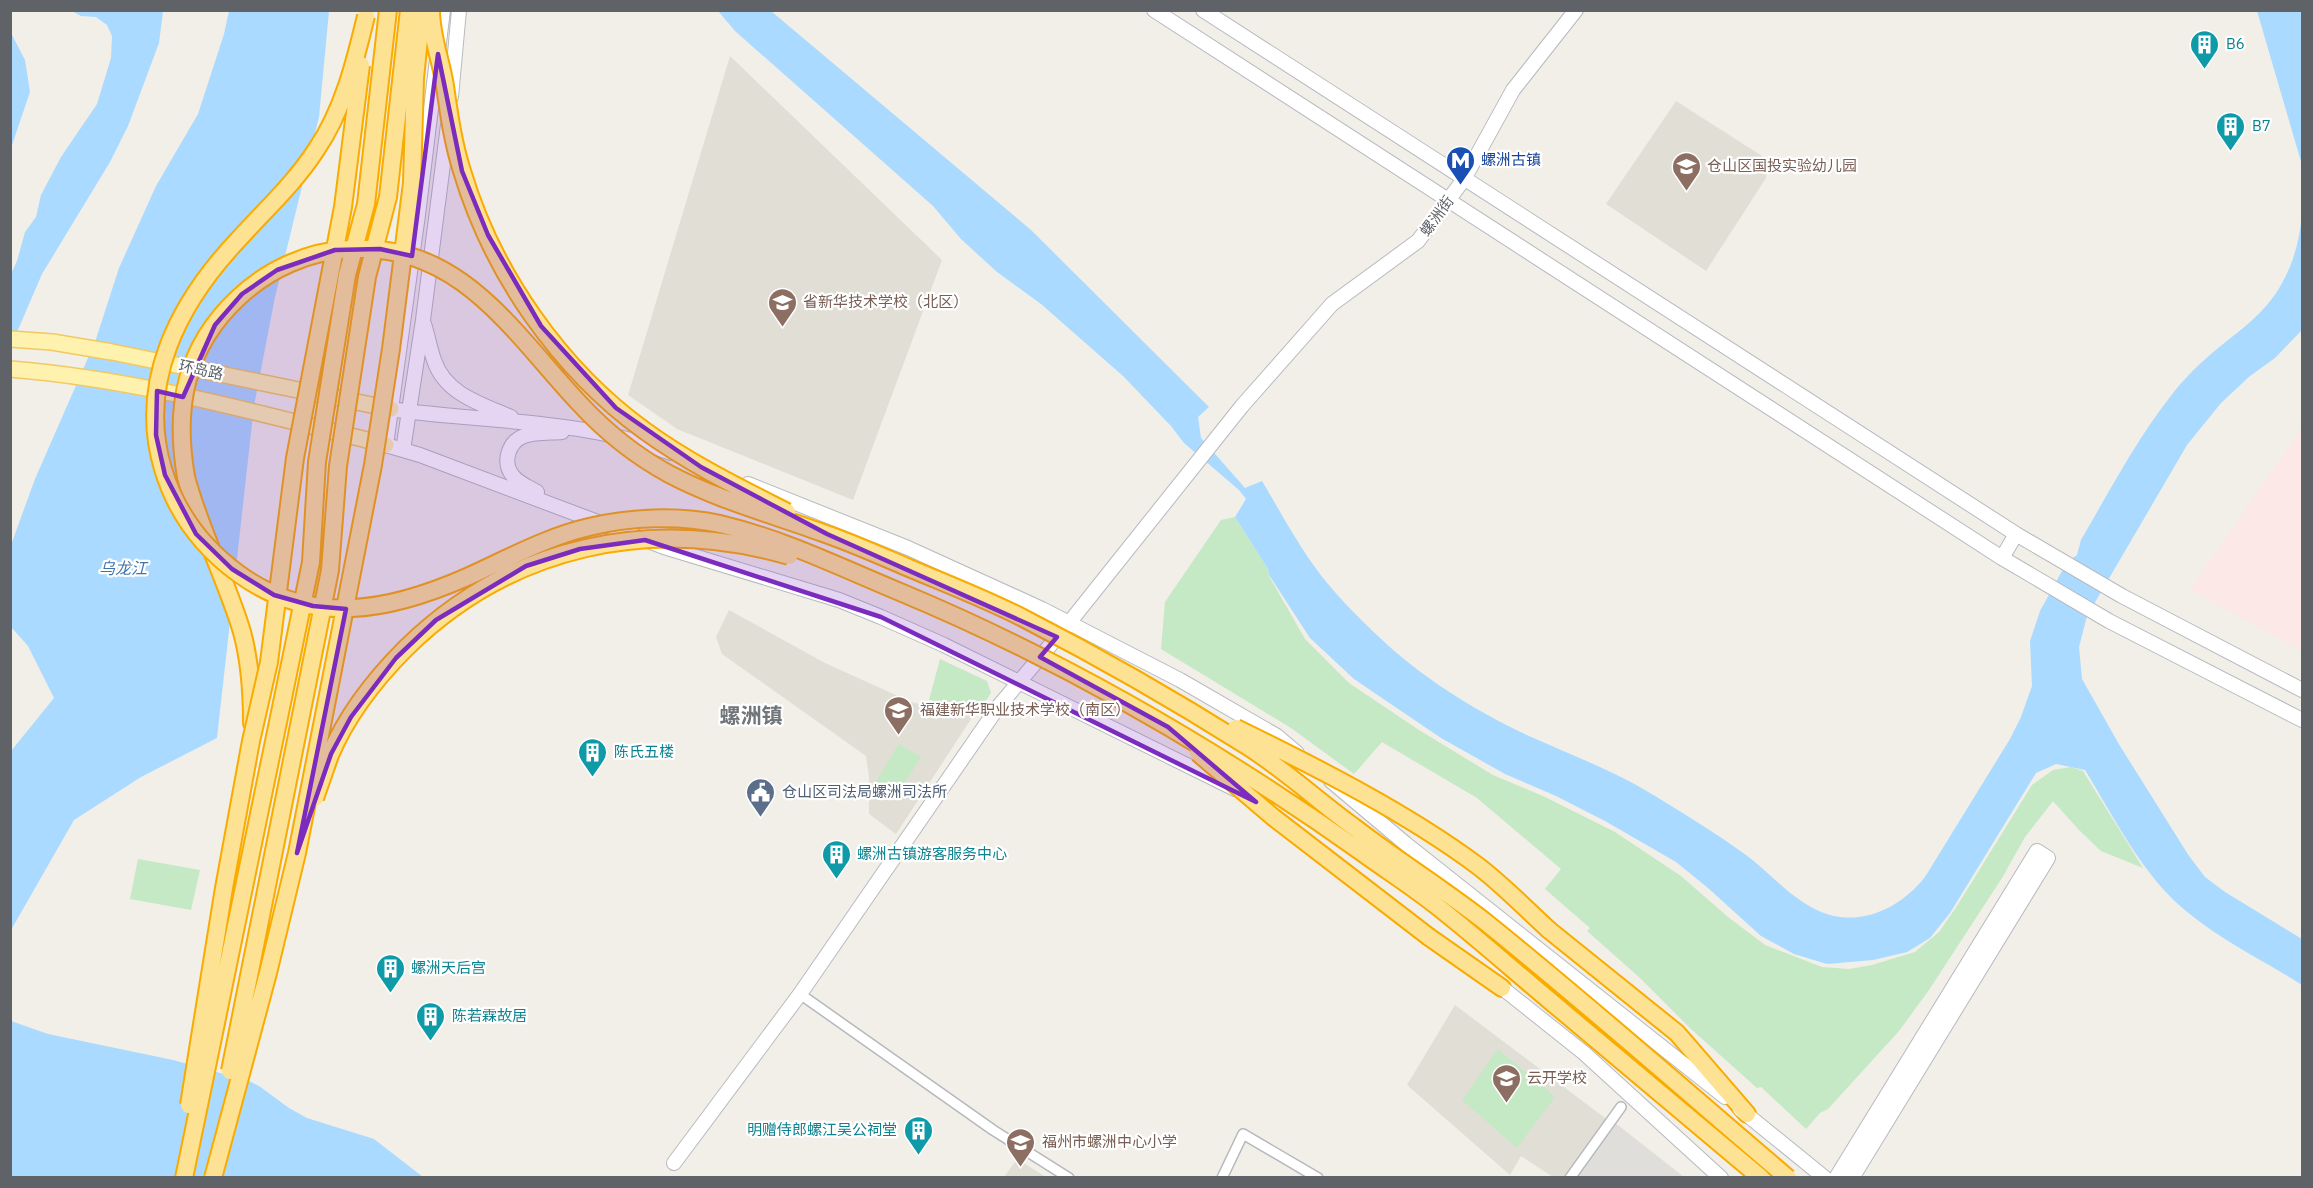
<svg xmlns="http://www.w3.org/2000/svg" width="2313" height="1188" font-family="'IBM Plex Sans','Noto Sans SC',sans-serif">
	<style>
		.industrial { fill: #e0deda }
		.education { fill: #e1ded6 }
		.medical { fill: #fce8e6 }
		.green { fill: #c5e8c5 }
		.water { fill: #aadaff }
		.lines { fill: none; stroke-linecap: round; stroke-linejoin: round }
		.street-casing { stroke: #b5b8bc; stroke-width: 12 }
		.secondary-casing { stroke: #b6babf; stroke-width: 16 }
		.primary-casing { stroke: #f2c960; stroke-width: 18 }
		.highway-casing { stroke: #f9ab00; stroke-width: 20 }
		.street { stroke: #fff; stroke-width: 9 }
		.secondary { stroke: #fff; stroke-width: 14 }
		.primary { stroke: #fff2af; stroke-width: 15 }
		.highway { stroke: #fde293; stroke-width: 16 }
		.highway-bridge-casing { stroke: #f9ab00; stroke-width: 20; stroke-linecap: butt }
		.highway-bridge { stroke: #fde293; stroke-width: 16 }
		.marked { fill: #7b2cbf; fill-opacity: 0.2; stroke: #7b2cbf; stroke-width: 4.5; stroke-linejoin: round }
		.labels { text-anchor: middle; stroke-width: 4.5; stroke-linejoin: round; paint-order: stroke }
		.culture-label { font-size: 15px; fill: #0d838f; stroke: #fff; text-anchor: start }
		.transit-label { font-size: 15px; fill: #164399; stroke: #fff; text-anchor: start }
		.education-label { font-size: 15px; fill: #785e54; stroke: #fff; text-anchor: start }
		.street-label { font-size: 15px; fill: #5f6368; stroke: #fff }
		.service-label { font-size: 15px; fill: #4e5e75; stroke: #fff; text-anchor: start }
		.water-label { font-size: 16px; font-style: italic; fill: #4174aa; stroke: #fff }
		.district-label { font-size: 21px; font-weight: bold; fill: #70757a; stroke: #fff }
	</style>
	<rect width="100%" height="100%" fill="#f1efe8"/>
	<path class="industrial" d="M 1614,1122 L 1684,1177 L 1574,1178 Z"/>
	<path class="education" d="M 730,56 L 942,260 L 853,500 L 677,429 L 628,395 Z
		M 1676,101 L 1762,156 L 1767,162 L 1766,178 L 1706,271 L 1606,204 Z
		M 729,610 L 825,663 L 911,702 L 973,716 L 896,834 L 869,814 L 869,777 L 866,756 L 722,654 L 716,637 Z
		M 1455,1005 L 1609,1121 L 1563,1177 L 1553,1177 L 1521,1156 L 1510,1175 L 1407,1085 Z
		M 1017,1159 L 1046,1177 L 1004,1177 Z"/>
	<path class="medical" d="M 2302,427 L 2302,651 L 2190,590 Z"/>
	<path class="green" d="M 1235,517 L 1268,569 L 1269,576 L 1305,639 L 1349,683 L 1419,730 L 1493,775 L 1545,797 L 1615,832 L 1681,876 L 1728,917 L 1765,945 L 1822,967 L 1849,969 L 1872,965 L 1915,952 L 1939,932 L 1957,906 L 2032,785 L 2053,770 L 2071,767 L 2083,771 L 2143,868 L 2101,851 L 2079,830 L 2053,801 L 2025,837 L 2002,878 L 1929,990 L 1899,1031 L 1828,1109 L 1820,1113 L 1806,1129 L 1761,1087 L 1757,1088 L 1691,1029 L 1639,977 L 1587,931 L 1590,928 L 1545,889 L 1561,869 L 1477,798 L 1382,742 L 1354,774 L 1291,728 L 1161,649 L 1165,602 L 1221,520 Z
		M 940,659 L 987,681 L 991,693 L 978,713 L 929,700 Z
		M 899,744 L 921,757 L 895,798 L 874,785 Z
		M 138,859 L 200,870 L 191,910 L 130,899 Z
		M 1498,1049 L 1555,1097 L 1517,1148 L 1462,1100 Z"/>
	<path class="water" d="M 72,11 L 163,11 L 159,43 L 128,126 L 110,162 L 42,274 L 11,346 L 11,274 L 17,261 L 25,232 L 36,217 L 41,195 L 61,157 L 97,104 L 111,58 L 112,36 L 107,25 L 96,17 L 81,16 Z
		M 229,11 L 329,11 L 319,117 L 275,297 L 254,406 L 217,738 L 141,777 L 74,820 L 11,930 L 11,751 L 54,698 L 28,646 L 11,627 L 11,545 L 35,479 L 95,342 L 119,268 L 156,186 L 198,114 L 224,34 Z
		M 718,11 L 771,11 L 1031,230 L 1209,407 L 1198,417 L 1201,438 L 1245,488 L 1262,481 C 1283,516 1302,553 1328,584 C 1343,602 1361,620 1378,636 C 1419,676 1477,712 1529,736 C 1571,755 1615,771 1655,796 C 1686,815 1717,834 1746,855 C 1774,876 1795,904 1830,915 C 1867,925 1903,905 1925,877 L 2010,739 L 2021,717 L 2032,686 L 2030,641 L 2040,611 L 2067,562 L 2077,555 L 2081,540 C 2109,492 2135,442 2170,397 C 2181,382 2196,367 2211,354 C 2232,336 2258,319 2274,296 C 2291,272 2299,245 2302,215 L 2302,330 L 2275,358 L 2250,376 L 2221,403 L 2187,445 L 2087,616 L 2079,647 L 2082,679 L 2120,746 L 2189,856 L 2205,877 L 2225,892 L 2302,939 L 2302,985 C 2263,960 2222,941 2186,911 C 2142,875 2114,817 2085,770 L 2056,764 L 2036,773 L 1950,913 L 1930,938 L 1907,952 L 1873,960 L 1827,964 L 1794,954 L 1761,936 L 1708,888 L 1676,862 L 1605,821 L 1556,796 L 1505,774 L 1441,738 L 1354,679 L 1310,638 L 1269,575 L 1268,569 L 1235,517 L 1246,499 L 1239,490 L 1184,443 L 1171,426 L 1123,376 L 1041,304 L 997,272 L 961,239 L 933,206 L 735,31 Z
		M 2257,11 L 2301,11 L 2302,165 Z
		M 11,33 L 25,60 L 30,92 L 11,148 Z
		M 11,1021 L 48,1034 L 173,1060 L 249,1081 L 259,1086 L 289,1108 L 307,1118 L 374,1139 L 423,1177 L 11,1178 Z"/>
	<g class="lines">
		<defs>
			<path id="street" d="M 800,994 L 993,1130 L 1069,1178
				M 1222,1178 L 1243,1134 L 1318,1178
				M 1570,1178 L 1621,1107"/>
			<path id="secondary" d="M 443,10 L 418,215 L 386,445 L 420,455 L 664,547 L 839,600 L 881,617 L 944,645 L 1235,789
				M 1154,10 L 2002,558 L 2016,534
				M 1203,10 L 2016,534 L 2122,596 L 2302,690
				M 451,97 L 459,10
				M 424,324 C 428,336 430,349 434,360 C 445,394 481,404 511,417
				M 391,409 C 485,423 581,418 671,453
				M 403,450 L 423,320 L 448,125
				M 748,484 L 908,548 L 1042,609 L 1180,680 L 1277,736 L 1297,753
				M 537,492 C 529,487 518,483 513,476 C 502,463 508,442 524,436 C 535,432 550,433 562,432
				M 2002,558 L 2109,621 L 2302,720
				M 1331,781 L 1406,844 L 1725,1097
				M 1496,983 L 1584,1053 L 1721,1178
				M 1740,1109 L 1825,1178
				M 674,1163 L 800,994 L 998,707 L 1069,623 L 1242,406 L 1332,304 L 1418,241 L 1464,179 L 1513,90 L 1576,10
				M 1836,1178 L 2037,851 L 2048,858 L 1852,1178"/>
			<path id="primary" d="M 10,339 L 52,342 L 112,352 L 391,409
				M 10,369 C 137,379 263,414 386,445"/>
			<path id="highway" d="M 186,477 C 200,530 226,579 242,632 C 250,661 252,693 252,723
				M 1549,930 L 1677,1033 L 1747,1114
				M 1429,937 L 1502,988"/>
		</defs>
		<use href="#street" class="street-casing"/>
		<use href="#secondary" class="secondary-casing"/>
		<use href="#primary" class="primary-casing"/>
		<use href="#highway" class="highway-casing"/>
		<use href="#street" class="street"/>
		<use href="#secondary" class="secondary"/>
		<use href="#primary" class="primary"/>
		<use href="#highway" class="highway"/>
		<defs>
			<path id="highway-bridge" d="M 431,10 C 431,37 441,60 445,86 C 449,114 453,143 462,171 C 492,272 559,369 645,431 C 689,463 738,487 787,512
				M 366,16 C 355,62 343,111 316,150 C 294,184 264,211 237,241 C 179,303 137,382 163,469 C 176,512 203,548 239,574 C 312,627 390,611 467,577 C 507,559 546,537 589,527 C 630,517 679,515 720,524 C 783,539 840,567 900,592 C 1063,660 1216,749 1360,851 C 1386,870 1413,887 1438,907 C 1476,937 1512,969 1549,1000 C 1619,1059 1690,1118 1761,1178
				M 186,477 C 174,407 185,347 239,297 C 269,269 309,251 350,249 C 461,243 513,333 580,404 C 605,431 636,456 669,474 C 718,500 771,514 823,533 C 852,543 881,556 909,568 C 947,584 986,599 1023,618 C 1099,657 1174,700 1247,746 C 1285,770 1318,801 1354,827 C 1398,861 1445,890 1488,924 C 1590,1006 1688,1093 1788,1178
				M 1236,728 C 1316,767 1407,813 1478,866 C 1503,885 1526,909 1549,930
				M 1198,753 L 1273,817 L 1429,937
				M 315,798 C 320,784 325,769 330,755 C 347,715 376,678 406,648 C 511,545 650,516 789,556
				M 230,1071 L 330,570 L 338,466 L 367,277 L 388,197 L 409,10
				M 189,1105 L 224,888 L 251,741 L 269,662 L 295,458 L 343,207 L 361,65
				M 184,1178 L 311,562 L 317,462 L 347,275 L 366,204 L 388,10
				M 213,1178 L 268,973 L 297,853 L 373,465 L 391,349 L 412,183 L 415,78 L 422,10"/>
		</defs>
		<use href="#highway-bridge" class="highway-bridge-casing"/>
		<use href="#highway-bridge" class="highway-bridge"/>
	</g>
	<path class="marked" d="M 438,54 L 462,171 L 488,235 L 541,326 L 616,408 L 701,467 L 827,534 L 1057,637 L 1040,657 L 1168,727 L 1256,802 L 881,617 L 645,540 L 580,549 L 526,566 L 436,620 L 396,658 L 351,717 L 331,754 L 297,853 L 346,609 L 313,606 L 274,595 L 232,569 L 196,534 L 165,475 L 156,435 L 157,391 L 183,397 L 215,325 L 242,294 L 277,270 L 335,250 L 380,249 L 412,256 Z"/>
	<defs>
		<symbol id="building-pin" viewBox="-11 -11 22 30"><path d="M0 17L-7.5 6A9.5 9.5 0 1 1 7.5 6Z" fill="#0f9aa8" stroke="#fff"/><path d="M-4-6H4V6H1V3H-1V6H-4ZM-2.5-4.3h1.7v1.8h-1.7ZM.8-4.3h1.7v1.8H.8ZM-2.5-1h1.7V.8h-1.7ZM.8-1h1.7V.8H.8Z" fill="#fff"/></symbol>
		<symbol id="metro-pin" viewBox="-11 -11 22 30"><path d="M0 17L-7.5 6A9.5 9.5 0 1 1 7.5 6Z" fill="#1a4fb4" stroke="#fff"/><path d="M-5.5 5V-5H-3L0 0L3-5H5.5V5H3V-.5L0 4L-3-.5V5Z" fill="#fff"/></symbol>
		<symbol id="school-pin" viewBox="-11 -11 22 30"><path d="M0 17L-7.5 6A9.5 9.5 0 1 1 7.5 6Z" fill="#8d6e63" stroke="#fff"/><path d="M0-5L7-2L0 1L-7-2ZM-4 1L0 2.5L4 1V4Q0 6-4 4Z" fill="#fff"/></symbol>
		<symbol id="civic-pin" viewBox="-11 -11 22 30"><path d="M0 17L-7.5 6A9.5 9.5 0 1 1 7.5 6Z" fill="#5c6f8a" stroke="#fff"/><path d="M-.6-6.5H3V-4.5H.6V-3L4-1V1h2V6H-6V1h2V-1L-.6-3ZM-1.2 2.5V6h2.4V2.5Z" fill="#fff"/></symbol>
	</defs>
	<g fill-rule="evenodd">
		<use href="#building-pin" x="2188" y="28" width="33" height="45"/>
		<use href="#building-pin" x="2214" y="110" width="33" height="45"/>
		<use href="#metro-pin" x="1444" y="144" width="33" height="45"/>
		<use href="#school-pin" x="1670" y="150" width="33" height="45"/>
		<use href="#school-pin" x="766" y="286" width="33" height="45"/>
		<use href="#school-pin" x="882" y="694" width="33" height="45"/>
		<use href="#building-pin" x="576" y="736" width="33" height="45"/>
		<use href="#civic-pin" x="744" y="776" width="33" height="45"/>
		<use href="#building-pin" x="820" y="838" width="33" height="45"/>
		<use href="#building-pin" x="374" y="952" width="33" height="45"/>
		<use href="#building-pin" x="414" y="1000" width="33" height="45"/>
		<use href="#school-pin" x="1490" y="1062" width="33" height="45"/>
		<use href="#building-pin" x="902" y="1114" width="33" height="45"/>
		<use href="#school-pin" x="1004" y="1126" width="33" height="45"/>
	</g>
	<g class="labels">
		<g class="culture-label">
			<text x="2226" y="49">B6</text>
			<text x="2252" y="131">B7</text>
			<text x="614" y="757">陈氏五楼</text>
			<text x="857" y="859">螺洲古镇游客服务中心</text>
			<text x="411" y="973">螺洲天后宫</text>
			<text x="452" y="1021">陈若霖故居</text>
			<text x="897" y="1135" text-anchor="end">明赠侍郎螺江吴公祠堂</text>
		</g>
		<g class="transit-label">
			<text x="1481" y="165">螺洲古镇</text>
		</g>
		<g class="education-label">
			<text x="1707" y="171">仓山区国投实验幼儿园</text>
			<text x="803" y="307">省新华技术学校（北区）</text>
			<text x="920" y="715">福建新华职业技术学校（南区）</text>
			<text x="1527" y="1083">云开学校</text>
			<text x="1042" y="1147">福州市螺洲中心小学</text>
		</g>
		<g class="street-label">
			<text transform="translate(1437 216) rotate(-54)" y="5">螺洲街</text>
			<text transform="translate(201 370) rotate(12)" y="5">环岛路</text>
		</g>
		<g class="service-label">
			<text x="782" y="797">仓山区司法局螺洲司法所</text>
		</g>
		<g class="water-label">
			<text x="123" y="574">乌龙江</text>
		</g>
		<g class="district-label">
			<text x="751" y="723">螺洲镇</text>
		</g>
	</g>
	<rect width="2313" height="1188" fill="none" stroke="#5f6368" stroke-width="24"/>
</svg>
